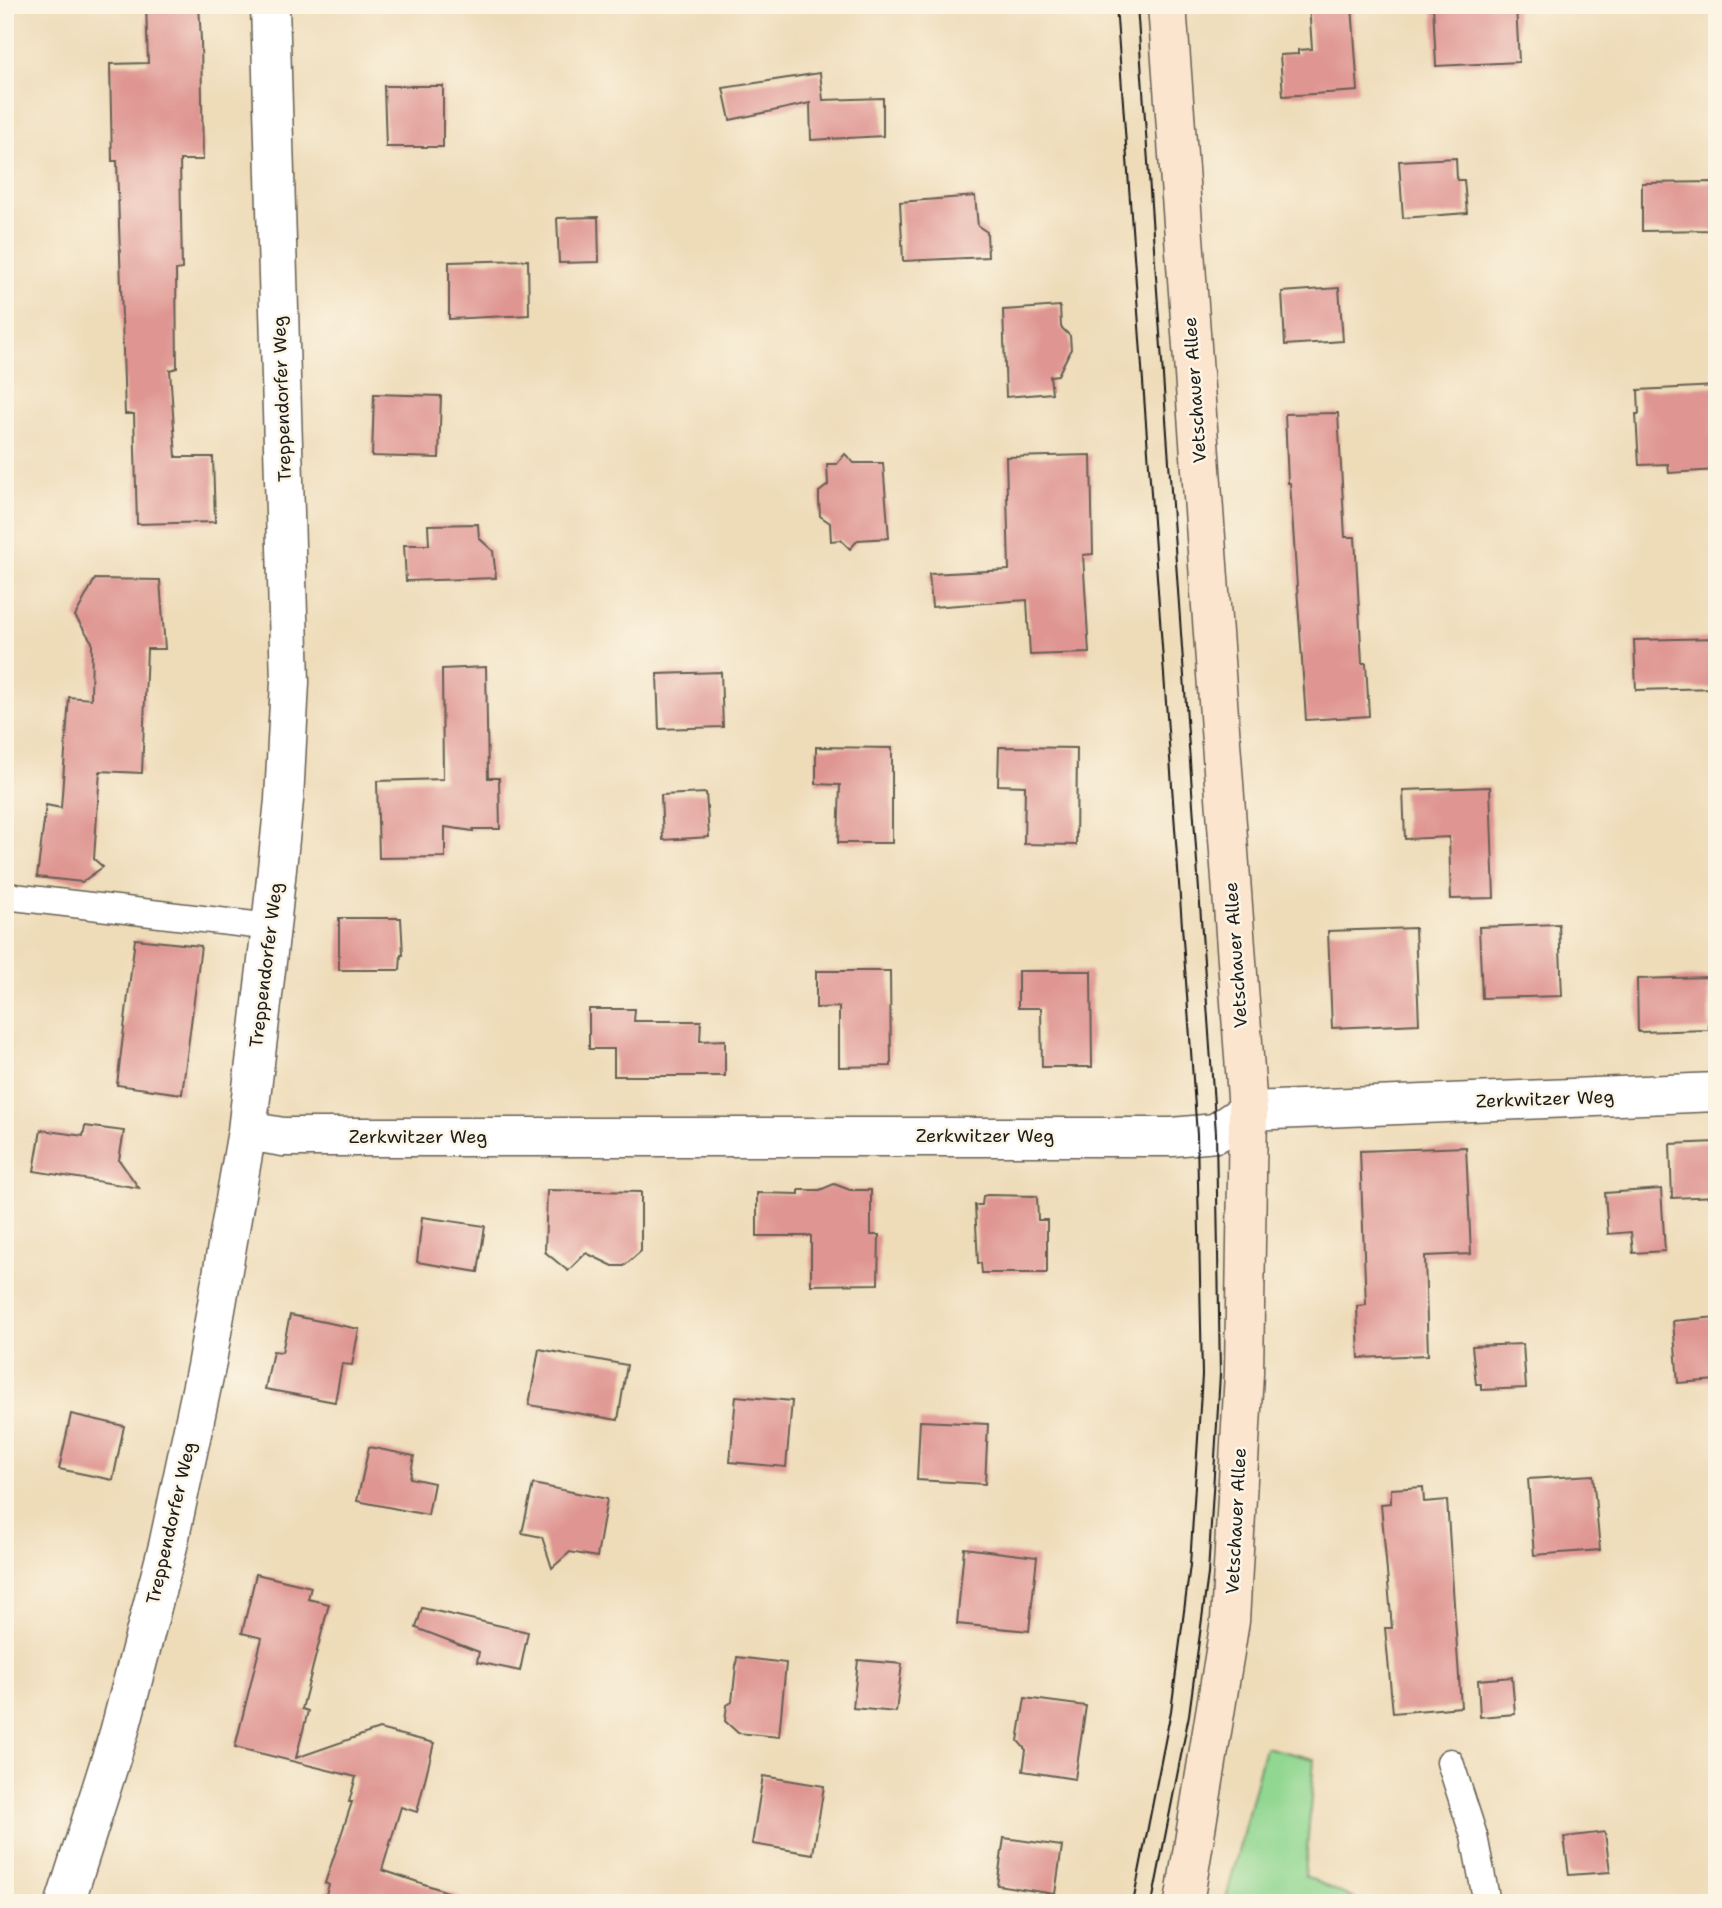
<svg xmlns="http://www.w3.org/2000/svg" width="1722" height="1908" font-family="'Shantell Sans',sans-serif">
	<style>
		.green { fill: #91d791; stroke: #567a56; stroke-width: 2 }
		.building { fill: #df9592 }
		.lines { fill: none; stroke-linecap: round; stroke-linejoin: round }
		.lane-casing { stroke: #665f53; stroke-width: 29 }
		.street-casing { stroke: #665f53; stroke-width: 41 }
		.secondary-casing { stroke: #665f53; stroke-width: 41 }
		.lane { stroke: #fff; stroke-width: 26 }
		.street { stroke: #fff; stroke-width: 38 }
		.secondary { stroke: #fce5cf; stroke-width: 38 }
		.tram { stroke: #1c1c1c; stroke-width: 2 }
		.labels { text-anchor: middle; stroke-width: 5; stroke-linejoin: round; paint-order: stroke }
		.street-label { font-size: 18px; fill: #1c1c1c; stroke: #fcf5e5 }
	</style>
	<rect width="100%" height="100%" fill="#fcf5e5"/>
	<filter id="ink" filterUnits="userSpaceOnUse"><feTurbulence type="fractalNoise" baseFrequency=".0143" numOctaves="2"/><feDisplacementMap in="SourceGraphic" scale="14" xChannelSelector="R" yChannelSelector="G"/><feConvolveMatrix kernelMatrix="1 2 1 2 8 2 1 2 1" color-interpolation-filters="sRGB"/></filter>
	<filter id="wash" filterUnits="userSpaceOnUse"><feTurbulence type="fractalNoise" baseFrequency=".00686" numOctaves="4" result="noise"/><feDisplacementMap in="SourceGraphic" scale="28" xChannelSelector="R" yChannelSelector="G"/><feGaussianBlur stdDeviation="1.57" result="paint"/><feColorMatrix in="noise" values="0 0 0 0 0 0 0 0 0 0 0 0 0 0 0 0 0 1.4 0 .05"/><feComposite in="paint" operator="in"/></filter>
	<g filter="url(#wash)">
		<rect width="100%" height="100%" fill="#eedcb9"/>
		<path class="green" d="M 1265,1747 L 1314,1759 L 1305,1876 L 1362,1903 L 1225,1903 Z"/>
		<g id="blocks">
			<path class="building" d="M 146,5 L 199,5 L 201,40 L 203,160 L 180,160 L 182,269 L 176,270 L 177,368 L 170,370 L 176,457 L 213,457 L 215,522 L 137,524 L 134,414 L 125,414 L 117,161 L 112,161 L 110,64 L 148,63 Z
				M 1309,5 L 1352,5 L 1358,91 L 1283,96 L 1280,55 L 1298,54 L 1298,50 L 1312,49 Z
				M 1433,5 L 1516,5 L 1519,62 L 1436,66 Z
				M 820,73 L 823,100 L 883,98 L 883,136 L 811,140 L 810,103 L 730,120 L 723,88 Z
				M 384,86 L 443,86 L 443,147 L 386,147 Z
				M 1456,158 L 1457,180 L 1464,180 L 1467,213 L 1403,218 L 1399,161 Z
				M 1717,182 L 1717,230 L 1642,231 L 1642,183 Z
				M 975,196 L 978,226 L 987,232 L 988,257 L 903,261 L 900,202 Z
				M 598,217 L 599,262 L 559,263 L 557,218 Z
				M 528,260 L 529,315 L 449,319 L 449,262 Z
				M 1339,288 L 1343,341 L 1285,345 L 1282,292 Z
				M 1060,306 L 1061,327 L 1070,336 L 1071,349 L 1058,375 L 1050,376 L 1052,393 L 1006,397 L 1003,310 Z
				M 1717,386 L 1717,470 L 1669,473 L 1668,464 L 1639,465 L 1636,414 L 1639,414 L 1638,390 Z
				M 374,394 L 441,396 L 439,458 L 372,456 Z
				M 1338,413 L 1345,537 L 1355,537 L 1362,663 L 1366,663 L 1369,716 L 1306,720 L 1290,483 L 1288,483 L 1285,414 Z
				M 845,454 L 854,463 L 883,463 L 889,538 L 858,540 L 850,549 L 841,540 L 831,541 L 830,523 L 820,516 L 819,501 L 819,492 L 828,485 L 827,464 L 837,464 Z
				M 1091,455 L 1093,554 L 1083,555 L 1089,653 L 1030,655 L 1027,600 L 932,607 L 929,574 L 1009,570 L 1006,457 Z
				M 478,524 L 479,538 L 493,551 L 496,578 L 406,581 L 404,545 L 429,545 L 428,525 Z
				M 95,579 L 160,580 L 165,649 L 147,649 L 142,773 L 100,771 L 94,859 L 103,867 L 82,882 L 37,877 L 46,805 L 61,808 L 69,697 L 91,699 L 92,642 L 75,616 Z
				M 1717,638 L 1717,688 L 1636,690 L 1634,640 Z
				M 486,667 L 488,778 L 499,778 L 500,829 L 473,829 L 473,831 L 445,827 L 445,857 L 379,858 L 377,781 L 443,779 L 442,669 Z
				M 721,672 L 723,727 L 659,729 L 657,674 Z
				M 816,747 L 892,748 L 892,843 L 838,843 L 840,785 L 816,784 Z
				M 999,747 L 1077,748 L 1076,845 L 1024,844 L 1025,786 L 998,785 Z
				M 1490,787 L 1494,898 L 1451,899 L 1449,837 L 1405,839 L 1403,790 Z
				M 706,793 L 709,837 L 663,840 L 661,795 Z
				M 339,918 L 401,918 L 403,955 L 401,955 L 400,970 L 339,970 Z
				M 1559,924 L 1562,996 L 1482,998 L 1479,927 Z
				M 1415,928 L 1419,1024 L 1332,1028 L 1328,931 Z
				M 135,939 L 201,946 L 182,1094 L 117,1085 Z
				M 816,971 L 890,971 L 891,1066 L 839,1067 L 839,1007 L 816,1008 Z
				M 1018,971 L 1091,971 L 1092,1067 L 1042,1067 L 1041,1008 L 1018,1008 Z
				M 1708,977 L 1709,1030 L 1638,1032 L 1637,979 Z
				M 589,1009 L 635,1009 L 634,1021 L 701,1021 L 700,1041 L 725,1040 L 725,1076 L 614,1076 L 614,1049 L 589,1049 Z
				M 85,1126 L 124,1131 L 119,1160 L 139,1188 L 34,1171 L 41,1130 L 83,1136 Z
				M 1717,1142 L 1717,1196 L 1672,1198 L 1670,1144 Z
				M 1466,1147 L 1471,1254 L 1425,1256 L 1428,1355 L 1359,1358 L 1357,1306 L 1366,1305 L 1360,1151 Z
				M 834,1184 L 850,1190 L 871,1190 L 871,1235 L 879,1235 L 878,1284 L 811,1285 L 811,1236 L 757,1236 L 757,1193 L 799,1194 L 799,1190 L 820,1190 Z
				M 1661,1189 L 1665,1251 L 1633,1253 L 1631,1232 L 1608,1234 L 1605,1193 Z
				M 547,1190 L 641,1192 L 641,1251 L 624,1266 L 613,1266 L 586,1253 L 568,1271 L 545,1252 Z
				M 987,1195 L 1037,1196 L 1038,1220 L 1047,1220 L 1047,1273 L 982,1273 L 981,1263 L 978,1263 L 975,1205 L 982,1205 L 983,1196 Z
				M 422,1217 L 485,1226 L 478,1272 L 417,1262 Z
				M 290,1315 L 359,1329 L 352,1365 L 342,1364 L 335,1402 L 265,1389 L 273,1351 L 282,1352 Z
				M 1717,1317 L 1717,1380 L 1678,1383 L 1673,1321 Z
				M 1523,1344 L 1526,1388 L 1481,1390 L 1481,1384 L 1476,1384 L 1472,1346 Z
				M 539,1349 L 627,1365 L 618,1420 L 529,1405 Z
				M 736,1396 L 792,1401 L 786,1467 L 730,1462 Z
				M 71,1414 L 124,1426 L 113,1480 L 59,1469 Z
				M 920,1421 L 988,1424 L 985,1484 L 917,1480 Z
				M 369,1447 L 414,1456 L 410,1478 L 434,1483 L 428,1515 L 357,1501 Z
				M 1593,1475 L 1600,1550 L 1534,1555 L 1528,1479 Z
				M 533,1484 L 607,1499 L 597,1557 L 570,1552 L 552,1568 L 542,1537 L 522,1533 Z
				M 1423,1487 L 1424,1502 L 1447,1500 L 1461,1707 L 1393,1713 L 1385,1628 L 1392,1628 L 1381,1504 L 1391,1503 L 1391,1489 Z
				M 964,1548 L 1037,1557 L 1029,1631 L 957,1624 Z
				M 256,1574 L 311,1587 L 308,1599 L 329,1604 L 302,1709 L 308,1711 L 296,1758 L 379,1729 L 434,1743 L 417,1812 L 401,1807 L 382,1870 L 460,1896 L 459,1903 L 323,1903 L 329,1885 L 325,1883 L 352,1802 L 349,1802 L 356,1777 L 235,1747 L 262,1638 L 242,1633 Z
				M 422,1608 L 528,1632 L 520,1671 L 477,1662 L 479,1652 L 416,1628 Z
				M 737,1657 L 786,1663 L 779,1737 L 738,1733 L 725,1721 L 727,1705 L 732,1702 Z
				M 858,1660 L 902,1664 L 896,1712 L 853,1708 Z
				M 1512,1677 L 1515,1714 L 1480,1717 L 1478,1680 Z
				M 1025,1698 L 1086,1706 L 1075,1779 L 1023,1771 L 1026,1750 L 1018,1741 Z
				M 763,1776 L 824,1786 L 813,1854 L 752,1844 Z
				M 1605,1832 L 1610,1872 L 1569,1875 L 1564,1837 Z
				M 1004,1838 L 1062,1846 L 1055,1894 L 997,1885 Z"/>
		</g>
	</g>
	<g filter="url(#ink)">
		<use href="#blocks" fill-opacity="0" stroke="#665f53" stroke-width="2"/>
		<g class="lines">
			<defs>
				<path id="lane" d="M 5,896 L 271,927
					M 1450,1762 L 1474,1836 L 1487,1903"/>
				<path id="street" d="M 247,1131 L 283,1137 L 1172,1137 L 1216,1133 L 1248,1111 L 1717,1092
					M 65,1903 L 119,1733 L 168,1546 L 206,1367 L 247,1131 L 271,927 L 284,800 L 290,682 L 270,5"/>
				<path id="secondary" d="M 1167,5 L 1248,1111 L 1244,1373 L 1230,1621 L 1184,1903"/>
			</defs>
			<use href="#lane" class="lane-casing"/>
			<use href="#street" class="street-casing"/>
			<use href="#secondary" class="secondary-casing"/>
			<use href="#lane" class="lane"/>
			<use href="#street" class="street"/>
			<use href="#secondary" class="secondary"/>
			<path class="tram" d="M 1116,5 L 1197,1135 L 1202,1375 L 1190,1565 L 1171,1711 L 1133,1903
				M 1137,5 L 1216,1133 L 1220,1374 L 1208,1574 L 1189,1715 L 1152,1903"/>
		</g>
	</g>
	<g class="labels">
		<g class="street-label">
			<text transform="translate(1195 390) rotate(-94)" y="6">Vetschauer Allee</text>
			<text transform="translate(282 399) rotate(-92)" y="6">Treppendorfer Weg</text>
			<text transform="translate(1236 955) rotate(-94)" y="6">Vetschauer Allee</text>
			<text transform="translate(266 965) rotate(-83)" y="6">Treppendorfer Weg</text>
			<text transform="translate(1545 1099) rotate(-2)" y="6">Zerkwitzer Weg</text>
			<text x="985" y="1142">Zerkwitzer Weg</text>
			<text x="418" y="1143">Zerkwitzer Weg</text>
			<text transform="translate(1236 1521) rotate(-87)" y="6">Vetschauer Allee</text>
			<text transform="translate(171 1523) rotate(-77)" y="6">Treppendorfer Weg</text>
		</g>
	</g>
	<rect width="1722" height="1908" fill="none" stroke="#fcf5e5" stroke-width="28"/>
</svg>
